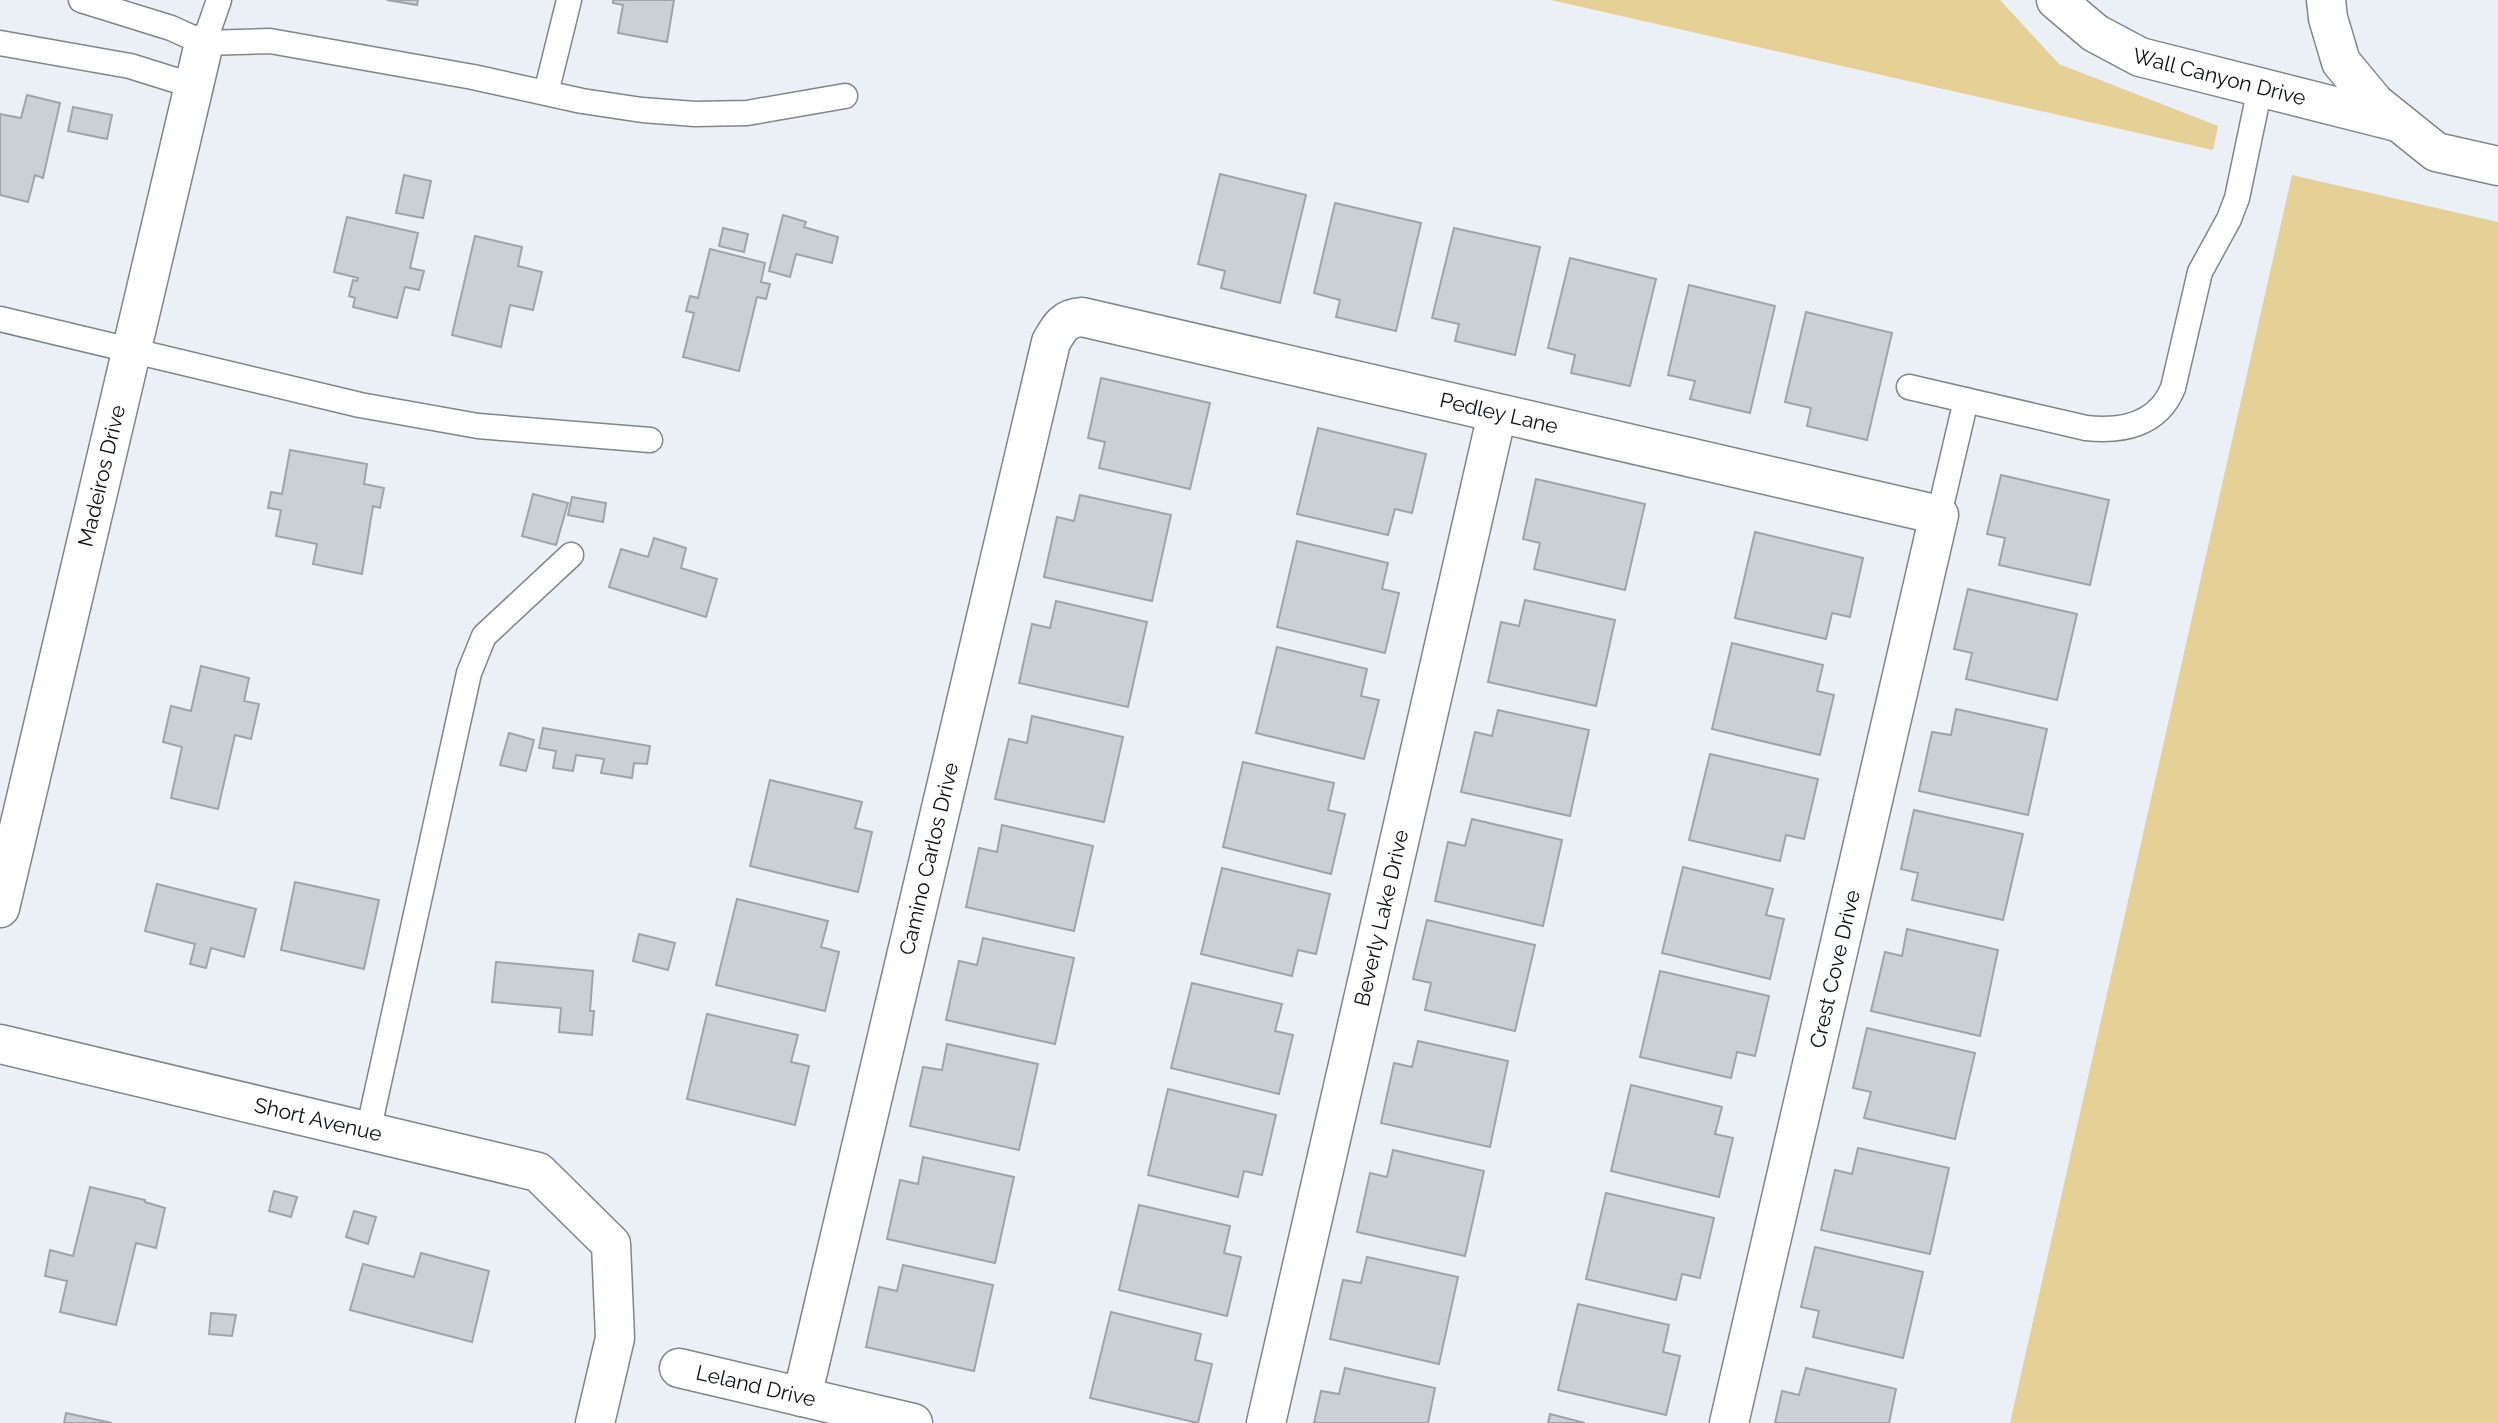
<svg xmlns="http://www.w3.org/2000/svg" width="2498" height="1423" font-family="Raleway,sans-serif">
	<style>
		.green { fill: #e5d095 }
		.building { fill: #cad0d5; stroke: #9fa4a9; stroke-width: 2 }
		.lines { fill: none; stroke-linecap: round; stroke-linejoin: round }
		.lane-casing { stroke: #80858a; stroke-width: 27 }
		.street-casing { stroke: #80858a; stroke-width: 41 }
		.lane { stroke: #fff; stroke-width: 24 }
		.street { stroke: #fff; stroke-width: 38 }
		.labels { text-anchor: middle; stroke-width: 5; stroke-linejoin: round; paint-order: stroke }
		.street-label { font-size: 21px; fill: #0c0e10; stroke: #fcfdfe }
	</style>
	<rect width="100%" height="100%" fill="#ebf0f6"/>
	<path class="green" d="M 1551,0 L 2000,0 L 2059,64 L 2218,126 L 2213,150 Z
		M 2292,175 L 2498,222 L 2498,1423 L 2010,1423 Z"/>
	<path class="building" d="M 387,0 L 418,0 L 417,5 Z
		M 613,0 L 674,0 L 667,42 L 618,33 L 623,5 L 613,3 Z
		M 27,95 L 60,103 L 43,178 L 35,175 L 28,202 L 0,195 L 0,114 L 21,118 Z
		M 73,107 L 112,115 L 107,139 L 68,131 Z
		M 1220,174 L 1306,195 L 1280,303 L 1221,288 L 1225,271 L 1198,264 Z
		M 404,175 L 431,181 L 423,218 L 396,213 Z
		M 1335,203 L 1421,223 L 1396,331 L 1336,317 L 1340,300 L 1314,293 Z
		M 783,215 L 806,222 L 804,227 L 838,237 L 832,263 L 796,254 L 790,277 L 769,271 Z
		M 347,217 L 418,233 L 410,268 L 424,271 L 419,290 L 405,287 L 397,318 L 353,307 L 355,298 L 349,296 L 353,280 L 357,281 L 358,278 L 334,272 Z
		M 723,228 L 748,234 L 744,252 L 719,246 Z
		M 1454,228 L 1540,247 L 1515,355 L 1455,341 L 1459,324 L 1432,318 Z
		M 475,236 L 522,247 L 518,266 L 542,272 L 533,310 L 510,305 L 501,347 L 452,335 Z
		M 710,249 L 765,263 L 761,282 L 770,284 L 766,299 L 757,297 L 739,371 L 683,357 L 694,313 L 686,311 L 690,296 L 698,298 Z
		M 1570,258 L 1656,279 L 1630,386 L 1571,373 L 1575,355 L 1548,348 Z
		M 1689,285 L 1775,306 L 1750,413 L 1690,399 L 1695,381 L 1668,375 Z
		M 1806,312 L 1892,333 L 1867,440 L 1807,426 L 1811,408 L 1785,402 Z
		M 1101,378 L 1210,403 L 1190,489 L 1099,468 L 1105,442 L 1088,438 Z
		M 1318,428 L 1426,454 L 1412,513 L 1395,509 L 1388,535 L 1297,514 Z
		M 290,450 L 367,464 L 364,484 L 384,488 L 380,508 L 373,506 L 362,574 L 313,564 L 317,544 L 276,536 L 281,510 L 268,508 L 271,492 L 282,494 Z
		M 2001,475 L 2109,500 L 2090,585 L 1999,565 L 2005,538 L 1987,534 Z
		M 1536,479 L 1645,504 L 1625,590 L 1534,569 L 1540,543 L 1523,539 Z
		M 533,494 L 568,503 L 556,545 L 522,536 Z
		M 1080,495 L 1171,515 L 1152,601 L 1044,577 L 1057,517 L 1074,521 Z
		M 572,497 L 606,503 L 603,522 L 568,515 Z
		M 1755,532 L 1863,558 L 1850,617 L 1832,613 L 1826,639 L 1735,618 Z
		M 654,538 L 686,548 L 681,568 L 717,579 L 706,617 L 609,587 L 621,549 L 648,557 Z
		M 1297,541 L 1388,563 L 1382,589 L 1399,593 L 1385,653 L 1277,627 Z
		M 1968,589 L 2077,614 L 2057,700 L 1966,679 L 1972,653 L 1954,649 Z
		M 1525,600 L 1615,620 L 1596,706 L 1488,682 L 1501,622 L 1519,626 Z
		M 1056,601 L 1147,622 L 1128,707 L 1019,683 L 1032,624 L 1050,628 Z
		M 1732,643 L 1823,665 L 1817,691 L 1834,695 L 1820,755 L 1712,729 Z
		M 1277,647 L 1367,669 L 1361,696 L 1379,700 L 1364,759 L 1256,733 Z
		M 201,666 L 249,678 L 244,701 L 259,704 L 251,739 L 235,735 L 218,809 L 171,798 L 182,747 L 163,742 L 171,706 L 191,711 Z
		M 1956,709 L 2047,729 L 2028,815 L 1919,791 L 1932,732 L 1951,735 Z
		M 1498,710 L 1589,730 L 1570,816 L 1461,792 L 1475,732 L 1492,736 Z
		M 1032,716 L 1123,737 L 1104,822 L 995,799 L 1009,739 L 1027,743 Z
		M 543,728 L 650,746 L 647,764 L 634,763 L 632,778 L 601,773 L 604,759 L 576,755 L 573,771 L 553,768 L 556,751 L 539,748 Z
		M 509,733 L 534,740 L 526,771 L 500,765 Z
		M 1710,754 L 1818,779 L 1804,839 L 1786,835 L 1780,861 L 1689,840 Z
		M 1243,762 L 1334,783 L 1328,810 L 1345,814 L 1331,874 L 1223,847 Z
		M 770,780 L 862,802 L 855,828 L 872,832 L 858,892 L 750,866 Z
		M 1914,810 L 2023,834 L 2003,920 L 1912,900 L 1918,873 L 1901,869 Z
		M 1472,819 L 1562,840 L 1543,926 L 1435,901 L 1448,842 L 1465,846 Z
		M 1002,825 L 1093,846 L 1074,931 L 966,907 L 979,848 L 997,852 Z
		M 1683,867 L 1773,889 L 1766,915 L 1784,919 L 1770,979 L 1662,953 Z
		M 1222,868 L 1330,894 L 1316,954 L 1298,950 L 1292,976 L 1201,954 Z
		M 295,882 L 379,900 L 364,969 L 281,950 Z
		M 157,884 L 256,909 L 244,957 L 211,948 L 206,968 L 190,964 L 195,944 L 145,931 Z
		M 737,899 L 828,921 L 821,947 L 839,952 L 825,1011 L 716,985 Z
		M 1427,920 L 1535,945 L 1515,1031 L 1425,1010 L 1431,983 L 1413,979 Z
		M 1907,929 L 1998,950 L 1980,1036 L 1871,1011 L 1885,952 L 1902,956 Z
		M 639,934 L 675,943 L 668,970 L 633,961 Z
		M 983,938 L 1074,958 L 1055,1044 L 946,1020 L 959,961 L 977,965 Z
		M 496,962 L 593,971 L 590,1011 L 594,1011 L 592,1035 L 559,1032 L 561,1008 L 492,1002 Z
		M 1660,971 L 1769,996 L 1755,1056 L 1737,1052 L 1731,1078 L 1640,1057 Z
		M 1192,983 L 1282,1004 L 1275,1031 L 1293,1035 L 1279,1094 L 1171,1068 Z
		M 707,1014 L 798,1035 L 791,1062 L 809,1066 L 795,1125 L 687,1099 Z
		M 1867,1028 L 1975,1053 L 1955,1139 L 1864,1118 L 1871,1092 L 1853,1088 Z
		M 1418,1041 L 1508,1061 L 1490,1147 L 1381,1123 L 1394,1063 L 1412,1067 Z
		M 947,1044 L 1038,1064 L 1019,1150 L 910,1126 L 923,1067 L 942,1070 Z
		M 1631,1085 L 1722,1107 L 1715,1134 L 1733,1138 L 1719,1197 L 1611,1171 Z
		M 1168,1089 L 1276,1115 L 1262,1175 L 1244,1171 L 1238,1197 L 1148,1175 Z
		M 1858,1148 L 1949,1168 L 1930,1254 L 1821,1230 L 1835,1170 L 1852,1174 Z
		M 1393,1150 L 1484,1171 L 1465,1256 L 1357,1232 L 1370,1173 L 1387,1177 Z
		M 923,1157 L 1014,1177 L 995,1263 L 887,1239 L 900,1180 L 918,1184 Z
		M 90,1187 L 145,1200 L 145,1202 L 165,1208 L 156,1248 L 136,1243 L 116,1325 L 60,1312 L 67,1281 L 45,1276 L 50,1250 L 73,1256 Z
		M 274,1191 L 297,1197 L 291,1217 L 269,1211 Z
		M 1606,1193 L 1714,1218 L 1700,1278 L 1682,1274 L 1676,1300 L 1586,1279 Z
		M 1139,1205 L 1230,1226 L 1224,1253 L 1241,1257 L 1227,1316 L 1119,1290 Z
		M 354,1211 L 376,1217 L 368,1244 L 346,1237 Z
		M 1815,1247 L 1923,1272 L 1903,1358 L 1813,1337 L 1819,1311 L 1801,1307 Z
		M 421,1253 L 489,1271 L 472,1342 L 350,1310 L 363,1264 L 414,1277 Z
		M 1367,1257 L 1458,1277 L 1439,1364 L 1330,1339 L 1343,1280 L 1361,1283 Z
		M 903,1265 L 993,1285 L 974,1371 L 866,1347 L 879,1287 L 897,1291 Z
		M 1578,1304 L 1669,1325 L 1663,1352 L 1680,1356 L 1666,1415 L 1558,1390 Z
		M 1111,1312 L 1201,1334 L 1195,1360 L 1212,1364 L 1198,1423 L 1090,1398 Z
		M 211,1313 L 236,1315 L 232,1336 L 209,1334 Z
		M 1345,1368 L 1435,1388 L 1428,1423 L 1314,1423 L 1321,1391 L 1339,1394 Z
		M 1806,1368 L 1896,1389 L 1889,1423 L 1775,1423 L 1782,1391 L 1799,1395 Z
		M 66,1413 L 112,1423 L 64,1423 Z
		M 1550,1414 L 1585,1423 L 1548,1423 Z"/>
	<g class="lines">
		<defs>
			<path id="lane" d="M 81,0 L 171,28 L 204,43 L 270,41 L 473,77 L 582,101 L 642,110 L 695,114 L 747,113 L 845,96
				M 0,43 L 130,66 L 194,86
				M 204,43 L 219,0
				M 546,93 L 569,0
				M 0,319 L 360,405 L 478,426 L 650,440
				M 1909,387 L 2086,428 C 2122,432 2158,425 2173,388 L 2200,272 L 2229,219 L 2237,198 L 2260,88
				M 1939,515 L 1966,400
				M 368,1132 L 469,673 L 484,636 L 571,555"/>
			<g id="street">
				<path id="s1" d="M 2056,0 L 2095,33 L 2140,57 L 2397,122"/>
				<path d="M 2326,0 L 2328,18 L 2341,62 L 2375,103 L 2436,152 L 2498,166"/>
				<path id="s2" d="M 0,908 L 204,43"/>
				<path id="s3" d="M 0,1044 L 538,1172 L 611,1244 L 615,1338 L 595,1423"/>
				<path id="s4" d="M 679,1368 L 913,1423"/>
				<path id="s5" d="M 802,1397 L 1051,342 C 1059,328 1064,318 1082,317 L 1939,515 L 1729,1423"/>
				<path id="s6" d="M 1266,1423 L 1497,414"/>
			</g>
		</defs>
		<use href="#lane" class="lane-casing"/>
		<use href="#street" class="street-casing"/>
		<use href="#lane" class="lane"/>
		<use href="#street" class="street"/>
	</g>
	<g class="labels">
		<g class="street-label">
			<text dy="7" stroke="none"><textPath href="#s1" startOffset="184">Wall Canyon Drive</textPath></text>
			<text dy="7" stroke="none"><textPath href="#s5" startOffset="1554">Pedley Lane</textPath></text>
			<text dy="7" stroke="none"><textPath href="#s2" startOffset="444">Madeiros Drive</textPath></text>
			<text dy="7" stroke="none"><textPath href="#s5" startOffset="553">Camino Carlos Drive</textPath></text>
			<text dy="7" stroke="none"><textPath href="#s6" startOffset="518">Beverly Lake Drive</textPath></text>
			<text transform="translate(1835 969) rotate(-77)" y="7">Crest Cove Drive</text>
			<text dy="7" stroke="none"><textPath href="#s3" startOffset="327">Short Avenue</textPath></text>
			<text dy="7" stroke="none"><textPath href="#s4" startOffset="79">Leland Drive</textPath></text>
		</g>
	</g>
</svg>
